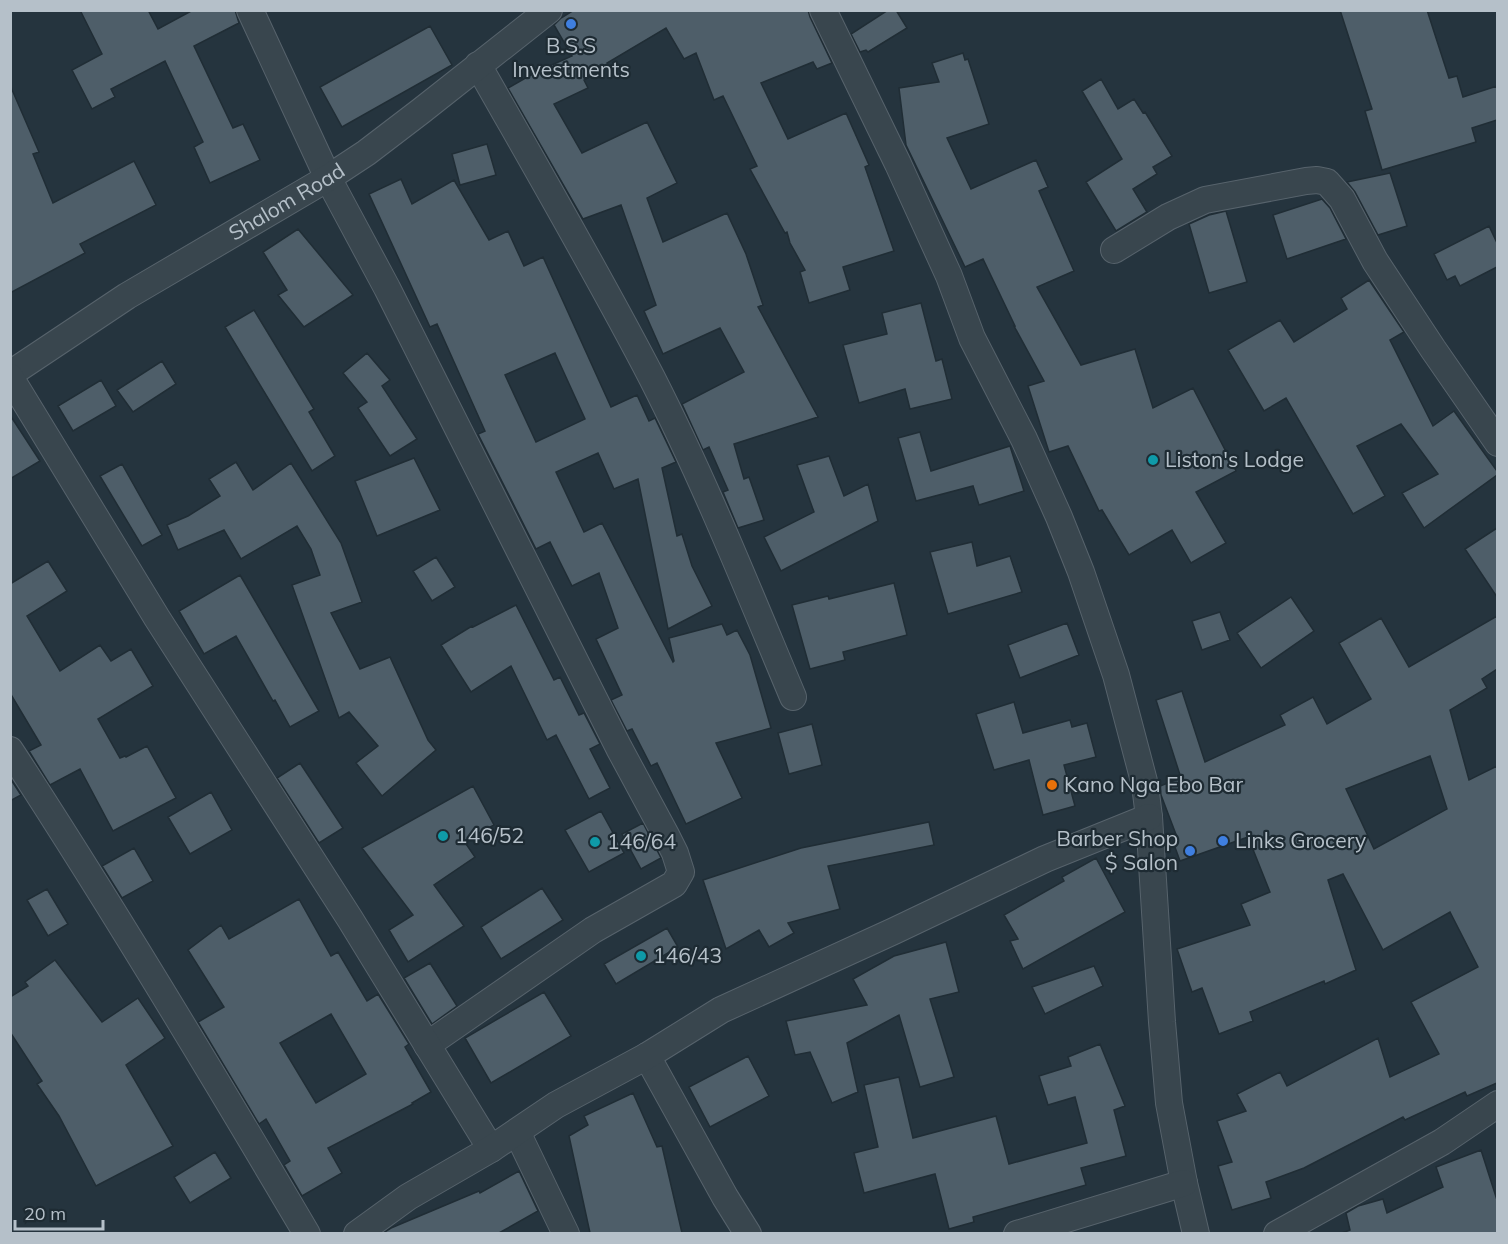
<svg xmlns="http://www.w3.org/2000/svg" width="1508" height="1244" font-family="Mulish,sans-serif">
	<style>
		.building { fill: #4e5e69; stroke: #202d35; stroke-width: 1.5; fill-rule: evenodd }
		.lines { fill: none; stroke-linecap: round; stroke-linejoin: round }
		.minor-casing { stroke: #57636c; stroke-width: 28 }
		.minor { stroke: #39464e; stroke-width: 26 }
		.shop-dot { fill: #3f7fe0; stroke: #1e2b33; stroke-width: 2 }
		.culture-dot { fill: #0f9aa8; stroke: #1e2b33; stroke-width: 2 }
		.food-dot { fill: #e8710a; stroke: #1e2b33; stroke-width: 2 }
		.labels { text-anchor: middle; stroke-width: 4.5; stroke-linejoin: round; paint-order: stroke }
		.poi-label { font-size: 21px; fill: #b5c0c9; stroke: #1e2b33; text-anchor: start }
		.street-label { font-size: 21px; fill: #b5c0c9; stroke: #1e2b33 }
	</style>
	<rect width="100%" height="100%" fill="#25343e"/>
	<path class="building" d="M 80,10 L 148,10 L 158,29 L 193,10 L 235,10 L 239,23 L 194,46 L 233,128 L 243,124 L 260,160 L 210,183 L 194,147 L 203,142 L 165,61 L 111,89 L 115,97 L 92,109 L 72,70 L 102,54 Z
		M 574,10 L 808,10 L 810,17 L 832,63 L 817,69 L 813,62 L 761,83 L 788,139 L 846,113 L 869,165 L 865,167 L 894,251 L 843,267 L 850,290 L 809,303 L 800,272 L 805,270 L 790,243 L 787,232 L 785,233 L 750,169 L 757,166 L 723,96 L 714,100 L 696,53 L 684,59 L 666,28 L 607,63 L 608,65 L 584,80 L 588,88 L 554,104 L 582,153 L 647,122 L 677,183 L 647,198 L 663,242 L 727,213 L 746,254 L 763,305 L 758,307 L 818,417 L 734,444 L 744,479 L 749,477 L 764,520 L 738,528 L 723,492 L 728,490 L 709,447 L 703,450 L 682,404 L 744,372 L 720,328 L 663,354 L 644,311 L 656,305 L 621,205 L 583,219 L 508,88 L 536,72 L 572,56 L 554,25 L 561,18 Z
		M 888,10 L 896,10 L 907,28 L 868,52 L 866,50 L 860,52 L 851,34 Z
		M 1340,10 L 1427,10 L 1449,78 L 1457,76 L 1463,97 L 1497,86 L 1497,120 L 1472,128 L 1476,142 L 1382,170 L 1365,111 L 1372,109 Z
		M 430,26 L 452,65 L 342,127 L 320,87 Z
		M 963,53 L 965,60 L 968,59 L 989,124 L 947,138 L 971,189 L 1036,160 L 1048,187 L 1039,191 L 1074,271 L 1037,287 L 1081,365 L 1135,349 L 1153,408 L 1193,388 L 1236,471 L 1196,492 L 1226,543 L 1191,563 L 1172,530 L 1129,555 L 1102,510 L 1099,511 L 1068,446 L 1049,452 L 1028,386 L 1044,381 L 1014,326 L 1015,326 L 983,259 L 965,267 L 906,145 L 899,88 L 939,82 L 932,63 Z
		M 1101,79 L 1118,109 L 1134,99 L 1143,113 L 1145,112 L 1172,156 L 1153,167 L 1157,174 L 1133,189 L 1147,212 L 1116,231 L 1086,182 L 1122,159 L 1082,91 Z
		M 10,85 L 39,152 L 33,154 L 53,203 L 134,161 L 156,205 L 80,244 L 85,253 L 10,293 Z
		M 487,144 L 496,175 L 460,185 L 452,154 Z
		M 1390,173 L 1407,226 L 1378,235 L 1355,192 L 1347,182 Z
		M 401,179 L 412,204 L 454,180 L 489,240 L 508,231 L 524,266 L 543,257 L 611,407 L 637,395 L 649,421 L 655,418 L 676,462 L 662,468 L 677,536 L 682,534 L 692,566 L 712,606 L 668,629 L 638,479 L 614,489 L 598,453 L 556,472 L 584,532 L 602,523 L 673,662 L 674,661 L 669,638 L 722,624 L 727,635 L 737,630 L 750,655 L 771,728 L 716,743 L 742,798 L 686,824 L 657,763 L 651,766 L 632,729 L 627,731 L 611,700 L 622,695 L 596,639 L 618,628 L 599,573 L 572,586 L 550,542 L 536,549 L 478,434 L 485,431 L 437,324 L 430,327 L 369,194 ZM 555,353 L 585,419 L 536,442 L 505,375 Z
		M 1322,199 L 1330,208 L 1346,239 L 1287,259 L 1273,215 Z
		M 1226,211 L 1247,282 L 1209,293 L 1189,224 L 1209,215 Z
		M 1489,226 L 1497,243 L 1497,267 L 1460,286 L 1455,276 L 1447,280 L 1434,254 Z
		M 298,229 L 353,295 L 304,327 L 278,295 L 287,290 L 263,252 Z
		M 1369,280 L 1404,332 L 1390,340 L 1433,426 L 1454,411 L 1497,471 L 1497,475 L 1424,528 L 1402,493 L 1438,474 L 1401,424 L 1357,446 L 1385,496 L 1353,514 L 1286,398 L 1264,411 L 1228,350 L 1280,320 L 1294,342 L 1347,309 L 1341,298 Z
		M 921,303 L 936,361 L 942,359 L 952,399 L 910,409 L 905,389 L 859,403 L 843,345 L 887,334 L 882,313 Z
		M 254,310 L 314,409 L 309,412 L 335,456 L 312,471 L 225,327 Z
		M 367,353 L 390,380 L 382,386 L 417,439 L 390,456 L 358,408 L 367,402 L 343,373 Z
		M 162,361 L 176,384 L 133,412 L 117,390 Z
		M 101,380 L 116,406 L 73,431 L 58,406 Z
		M 10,415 L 40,461 L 10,479 Z
		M 920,432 L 931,471 L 1010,446 L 1024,491 L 979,505 L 973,486 L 916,501 L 898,438 Z
		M 829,456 L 844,496 L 868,484 L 878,521 L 781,571 L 764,537 L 814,512 L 797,465 Z
		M 414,458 L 440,510 L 377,536 L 355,481 Z
		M 236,462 L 253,490 L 291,463 L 341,543 L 362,602 L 331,613 L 360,669 L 390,657 L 428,740 L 436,750 L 382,796 L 356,763 L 378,746 L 349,712 L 339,718 L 292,585 L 320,575 L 311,549 L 297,526 L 241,559 L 224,530 L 178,550 L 167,525 L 188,516 L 220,496 L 209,479 Z
		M 122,464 L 162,535 L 142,546 L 100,476 Z
		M 1497,528 L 1497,597 L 1465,549 Z
		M 972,542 L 977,566 L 1010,556 L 1022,592 L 948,614 L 930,552 Z
		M 436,557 L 455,587 L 432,601 L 413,571 Z
		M 48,561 L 67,591 L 27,616 L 60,671 L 100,645 L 111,661 L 131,649 L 153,686 L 98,719 L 120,758 L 125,756 L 126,757 L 147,746 L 176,798 L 113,831 L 80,769 L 50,785 L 29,751 L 41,745 L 10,693 L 10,584 Z
		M 240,575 L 319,711 L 290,727 L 275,700 L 273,701 L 236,636 L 204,654 L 179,611 Z
		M 894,583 L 907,635 L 843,652 L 845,660 L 810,669 L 792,605 L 828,596 L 829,599 Z
		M 1291,597 L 1314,631 L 1261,668 L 1237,633 Z
		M 516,605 L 554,680 L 560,677 L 579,715 L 584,713 L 600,744 L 590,749 L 610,788 L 589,799 L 556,735 L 547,740 L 511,666 L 471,692 L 441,645 L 472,626 L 473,627 Z
		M 1220,612 L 1230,640 L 1202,650 L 1192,621 Z
		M 1497,616 L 1497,669 L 1482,679 L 1487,688 L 1450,710 L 1469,780 L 1497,766 L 1497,1083 L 1467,1096 L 1465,1092 L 1405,1120 L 1403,1117 L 1304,1168 L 1266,1182 L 1271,1198 L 1232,1210 L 1218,1166 L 1232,1162 L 1217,1121 L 1246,1111 L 1237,1094 L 1280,1072 L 1287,1086 L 1378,1038 L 1390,1077 L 1439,1054 L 1411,1002 L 1478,967 L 1450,912 L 1383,950 L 1343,874 L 1328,880 L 1356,970 L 1325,984 L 1324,981 L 1250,1012 L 1253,1021 L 1219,1034 L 1202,988 L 1192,992 L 1177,949 L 1250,925 L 1241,904 L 1270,892 L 1248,837 L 1180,861 L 1172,839 L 1177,837 L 1161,795 L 1160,786 L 1181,778 L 1156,700 L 1182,691 L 1205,762 L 1285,725 L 1280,715 L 1313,697 L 1327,724 L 1371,699 L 1339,643 L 1381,618 L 1409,667 ZM 1430,756 L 1447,809 L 1374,849 L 1346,789 Z
		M 1067,623 L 1079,655 L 1020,678 L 1008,645 Z
		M 1014,702 L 1023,733 L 1070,720 L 1072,727 L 1087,723 L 1096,757 L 1064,765 L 1075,806 L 1043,815 L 1029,760 L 994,770 L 976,714 Z
		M 812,724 L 822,765 L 789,774 L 778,733 Z
		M 300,763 L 343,828 L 319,843 L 277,778 Z
		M 10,778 L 21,795 L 10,801 Z
		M 473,786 L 494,825 L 464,841 L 475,857 L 434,885 L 464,926 L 408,962 L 389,930 L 413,915 L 362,848 Z
		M 211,792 L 232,830 L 190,854 L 168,817 Z
		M 601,811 L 624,853 L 589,872 L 565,830 Z
		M 929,822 L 934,845 L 828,866 L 840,909 L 788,923 L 794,933 L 769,947 L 759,930 L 726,949 L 703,880 L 801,848 Z
		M 643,823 L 661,858 L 641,869 L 622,834 Z
		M 134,848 L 153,881 L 122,898 L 102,866 Z
		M 1096,858 L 1125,912 L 1023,969 L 1010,941 L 1018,939 L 1004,915 L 1064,881 L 1062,877 Z
		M 542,888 L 563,920 L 501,959 L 481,927 Z
		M 47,889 L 68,924 L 48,936 L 27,900 Z
		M 299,899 L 331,956 L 338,952 L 367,1001 L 378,994 L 409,1044 L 405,1047 L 431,1092 L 412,1103 L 413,1104 L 328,1148 L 342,1173 L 302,1196 L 284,1165 L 290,1161 L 266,1119 L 259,1124 L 198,1022 L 224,1007 L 188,950 L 221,925 L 229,939 ZM 331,1014 L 366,1074 L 316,1103 L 280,1043 Z
		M 667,928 L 678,947 L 616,984 L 604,964 Z
		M 946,942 L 959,992 L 930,999 L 954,1077 L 920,1087 L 899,1015 L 847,1043 L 858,1092 L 832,1103 L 810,1052 L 795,1055 L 786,1021 L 867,1005 L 853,979 L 894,956 Z
		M 55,960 L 102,1022 L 138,998 L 165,1038 L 126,1065 L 173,1146 L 96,1186 L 59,1116 L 37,1084 L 42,1081 L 10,1032 L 10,997 L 28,986 L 25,982 Z
		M 430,963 L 457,1006 L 432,1024 L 404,978 Z
		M 1094,966 L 1103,986 L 1045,1014 L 1032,987 Z
		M 544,992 L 571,1036 L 491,1083 L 465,1038 Z
		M 1100,1044 L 1125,1106 L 1114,1110 L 1126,1156 L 1081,1168 L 1086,1185 L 973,1217 L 974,1222 L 949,1229 L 935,1174 L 864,1193 L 854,1153 L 878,1147 L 864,1085 L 899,1077 L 913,1138 L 996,1116 L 1009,1164 L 1087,1143 L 1075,1097 L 1048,1105 L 1039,1076 L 1071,1066 L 1068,1057 Z
		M 748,1056 L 769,1096 L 710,1127 L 689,1087 Z
		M 633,1093 L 657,1147 L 662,1146 L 682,1233 L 590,1233 L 569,1136 L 588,1125 L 584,1116 Z
		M 1481,1150 L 1497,1200 L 1497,1233 L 1342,1233 L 1350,1230 L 1346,1213 L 1358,1206 L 1383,1199 L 1387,1213 L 1443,1187 L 1436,1167 Z
		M 215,1152 L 231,1178 L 190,1203 L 174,1177 Z
		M 519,1171 L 538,1211 L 499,1233 L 383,1233 L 391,1228 L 479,1191 L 480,1193 Z"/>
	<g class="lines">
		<defs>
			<g id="minor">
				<path d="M 250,10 L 328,178 L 387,288 L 619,748 L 667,837 L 675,853 L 681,872 L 674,884 L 593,930 L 427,1045"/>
				<path d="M 823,10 L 898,164 L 949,276 L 972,338 L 1024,439 L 1059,517 L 1081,572 L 1116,675 L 1145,785 L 1149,817 L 1162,1022 L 1169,1103 L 1184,1183 L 1196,1234"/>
				<path d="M 478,65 C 537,169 597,272 652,378 C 705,482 748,590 793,697"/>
				<path d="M 1114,250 L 1168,217 L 1205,200 L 1306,181 L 1317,180 L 1327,182 L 1342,199 L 1375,261 L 1433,349 L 1498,443"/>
				<path id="s1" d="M 10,374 L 127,296 L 328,178 L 366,153 L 421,111 L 549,10"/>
				<path d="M 10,377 L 157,618 L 350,919 L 491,1149"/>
				<path d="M 10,750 C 114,909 211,1071 307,1234"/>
				<path d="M 647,1056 L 725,1197 L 748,1234"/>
				<path d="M 517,1132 L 566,1234"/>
				<path d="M 357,1234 L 408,1197 L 491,1149 L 556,1105 L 647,1056 L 721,1010 L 894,931 L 1045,859 L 1149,817"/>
				<path d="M 1017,1234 L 1184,1183"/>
				<path d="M 1277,1234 L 1442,1142 L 1498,1104"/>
			</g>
		</defs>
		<use href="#minor" class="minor-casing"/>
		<use href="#minor" class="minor"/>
	</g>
	<g class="shop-dot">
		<circle cx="571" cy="24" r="6"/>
		<circle cx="1223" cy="841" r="6"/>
		<circle cx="1190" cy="851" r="6"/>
	</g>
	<g class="culture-dot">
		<circle cx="1153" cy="460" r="6"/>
		<circle cx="443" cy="836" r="6"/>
		<circle cx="595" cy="842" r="6"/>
		<circle cx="641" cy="956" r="6"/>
	</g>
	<circle class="food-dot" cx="1052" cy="785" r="6"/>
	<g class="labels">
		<g class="poi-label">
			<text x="571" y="53" text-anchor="middle">B.S.S<tspan x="571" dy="24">Investments</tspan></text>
			<text x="1165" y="467">Liston's Lodge</text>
			<text x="1064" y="792">Kano Nga Ebo Bar</text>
			<text x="455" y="843">146/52</text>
			<text x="1178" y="846" text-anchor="end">Barber Shop<tspan x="1178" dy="24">$ Salon</tspan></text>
			<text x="1235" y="848">Links Grocery</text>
			<text x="607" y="849">146/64</text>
			<text x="653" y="963">146/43</text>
		</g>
		<g class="street-label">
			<text dy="7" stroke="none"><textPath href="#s1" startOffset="326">Shalom Road</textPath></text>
		</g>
	</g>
	<rect width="1508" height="1244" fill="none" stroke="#b5c0c9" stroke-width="24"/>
	<path d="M15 1220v9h88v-9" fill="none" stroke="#b5c0c9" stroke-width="3"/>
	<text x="24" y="1220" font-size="18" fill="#b5c0c9" stroke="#1e2b33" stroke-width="4.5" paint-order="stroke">20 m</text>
</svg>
